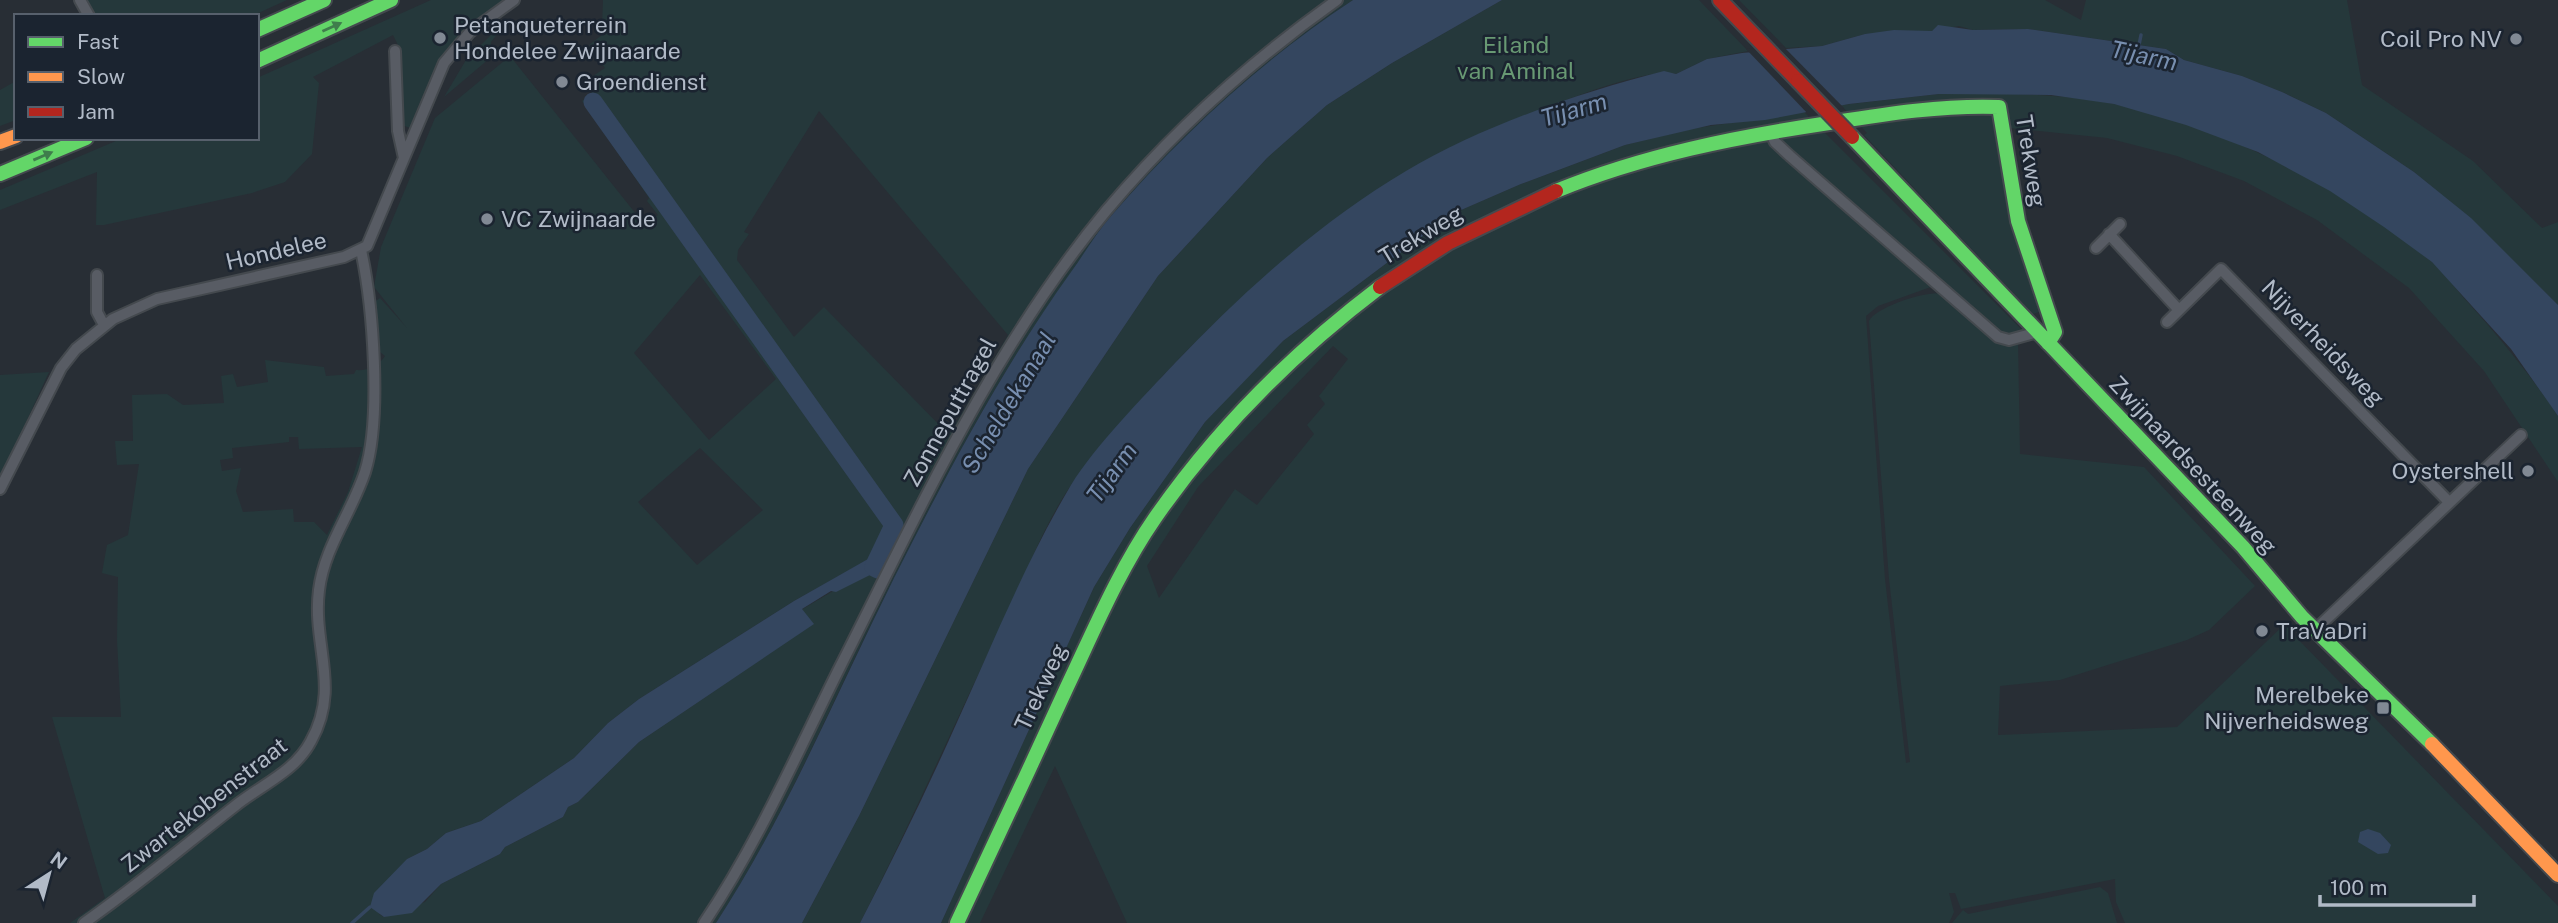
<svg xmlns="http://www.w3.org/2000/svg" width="2558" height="923" font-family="'Public Sans',sans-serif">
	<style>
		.green { fill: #25383b; fill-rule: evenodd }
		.water { fill: #34465f }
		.pier { fill: #282e35 }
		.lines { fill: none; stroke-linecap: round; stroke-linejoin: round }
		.stream { stroke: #34465f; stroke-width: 3.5 }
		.river { stroke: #34465f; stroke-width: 19 }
		.street-casing { stroke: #44494e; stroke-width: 14 }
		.fast-casing { stroke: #44494e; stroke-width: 18 }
		.slow-casing { stroke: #44494e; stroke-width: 18 }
		.jam-casing { stroke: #44494e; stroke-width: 18 }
		.street { stroke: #585c64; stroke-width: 10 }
		.fast { stroke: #63d668; stroke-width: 14 }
		.slow { stroke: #ff974d; stroke-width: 14 }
		.jam { stroke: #b3261e; stroke-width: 14 }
		.jam-bridge-casing { stroke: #44494e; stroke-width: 18; stroke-linecap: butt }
		.jam-bridge { stroke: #b3261e; stroke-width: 14 }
		.oneway { fill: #3f7d4c }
		.poi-dot { fill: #818994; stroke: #1b2430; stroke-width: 2.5 }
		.labels { text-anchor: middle; stroke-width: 5; stroke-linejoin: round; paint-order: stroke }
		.poi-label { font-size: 23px; fill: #b1bac7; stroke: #1b2430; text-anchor: start }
		.park-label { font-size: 23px; fill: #689973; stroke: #1b2430 }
		.street-label { font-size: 23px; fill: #b1bac7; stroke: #1b2430 }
		.water-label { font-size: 24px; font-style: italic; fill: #788fb0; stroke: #1b2430 }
	</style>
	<rect width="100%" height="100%" fill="#282e35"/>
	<path class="green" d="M 87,0 L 287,0 L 252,16 L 95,16 Z
		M 431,0 L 505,0 C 450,40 434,64 410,128 L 402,125 L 398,45 L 393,35 L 313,77 L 319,83 L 312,154 L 285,182 L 252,193 L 104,225 L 96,225 L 97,172 L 0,210 L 0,190 L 123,138 L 257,138 L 257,78 Z
		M 603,0 L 1353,0 C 1263,59 1182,135 1111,216 C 1095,235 1082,257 1068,277 C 1000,371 946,475 894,578 C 835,694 787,814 716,923 L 70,923 L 105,898 L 52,717 L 121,717 L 117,640 L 118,577 L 102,573 L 107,545 L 128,535 L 139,464 L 117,465 L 115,441 L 133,441 L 132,395 L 167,394 L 183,405 L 224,403 L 221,376 L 233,374 L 237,387 L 268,382 L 265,360 L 324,367 L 326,376 L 354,374 L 356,370 C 367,371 379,366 385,356 L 380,352 L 370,305 L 380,298 L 407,328 L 374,287 L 381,247 L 435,118 L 510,56 L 644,224 L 658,215 L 647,201 L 649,198 L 582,101 L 599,86 L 593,76 L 605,68 L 589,45 L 611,28 L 602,26 ZM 819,111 L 1008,335 L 949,435 L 824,307 L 794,337 L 737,260 L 738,250 L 749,234 L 744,232 ZM 700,275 L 776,379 L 709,440 L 634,353 ZM 289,437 L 298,437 L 299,449 L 362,447 L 348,492 L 327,535 L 314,522 L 294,522 L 293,509 L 243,512 L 236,491 L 241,468 L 222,471 L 220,460 L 233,458 L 232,448 L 289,442 ZM 700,448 L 763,510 L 697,565 L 638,502 ZM 869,559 L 874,567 L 801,610 L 813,624 L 639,742 L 578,802 L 568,807 L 563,817 L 505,847 L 500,854 L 441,884 L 425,902 L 384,917 L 379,914 L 407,859 L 427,849 L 446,833 L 481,821 L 574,758 L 608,723 L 639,699 L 794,601 Z
		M 1502,0 L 1699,0 L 1748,51 L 1707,59 L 1676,74 C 1645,66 1544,108 1511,123 C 1382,177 1272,262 1175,363 C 1140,400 1104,439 1074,481 C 1045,521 1028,570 1007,614 C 957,717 912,821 860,923 L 802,923 L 859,816 L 1028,469 L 1158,276 L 1267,158 L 1327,105 L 1392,63 Z
		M 1739,0 L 2045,0 L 2081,20 L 2086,0 L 2347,0 L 2362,85 L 2473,161 L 2542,228 L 2558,222 L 2558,305 L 2471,219 L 2414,172 L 2326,113 L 2282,92 L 2242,76 L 2184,60 L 2166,49 L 2028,29 L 1973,30 L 1959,26 L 1932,31 L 1865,34 L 1822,46 L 1786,48 Z
		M 495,31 L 498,33 L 491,42 L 490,58 L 444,97 L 466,60 Z
		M 16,81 L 16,120 L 0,126 L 0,90 Z
		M 1997,93 C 2036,95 2076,96 2114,104 C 2228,129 2341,186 2431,261 C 2443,271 2453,285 2463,297 C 2496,333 2525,369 2553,408 L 2558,416 L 2558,482 L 2484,371 L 2409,288 L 2317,220 L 2244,181 L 2177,156 L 2107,138 L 2009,128 L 1990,110 C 2004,177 2014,244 2039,307 L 2039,312 L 2033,314 L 1864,135 L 1867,133 L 1841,105 L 1939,94 Z
		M 1804,112 L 2021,329 L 2012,337 L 2001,336 L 1939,284 L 1878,306 L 1866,316 L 1885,579 L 1906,763 L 1910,762 L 1889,579 L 1869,321 C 1875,307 1930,289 1944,294 L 1999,341 L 2018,340 L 2020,454 L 2144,467 L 2255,586 L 2209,630 L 2187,640 L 2060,680 L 2000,686 L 1998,735 L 2177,727 L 2289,620 L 2294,626 L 2290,631 L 2558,906 L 2558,923 L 2125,923 L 2116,902 L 2115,879 L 1961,909 L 1955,893 L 1949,893 L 1954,912 L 1949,923 L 1127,923 L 1055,766 L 980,923 L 941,923 L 1094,587 L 1130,528 L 1205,422 L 1235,389 L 1283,341 L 1452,214 L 1521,184 L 1625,145 L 1690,129 ZM 1333,346 L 1348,359 L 1319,396 L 1325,404 L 1307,425 L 1314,434 L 1257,505 L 1235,489 L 1159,598 L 1147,566 L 1198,487 Z
		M 49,372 L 0,479 L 0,375 Z
		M 2100,887 L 2108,893 L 2117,923 L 1952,923 L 1963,910 L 1968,914 Z"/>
	<path class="water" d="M 1353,0 L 1502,0 L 1392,63 L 1327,105 L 1267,158 L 1158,276 L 1028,469 L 859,816 L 802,923 L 716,923 C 787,814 836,694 894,578 C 947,473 1002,368 1071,272 C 1084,254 1096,233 1111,216 C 1181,135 1263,59 1353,0 Z
		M 1938,25 L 1973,30 L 2028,29 L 2166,49 L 2184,60 L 2242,76 L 2282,92 L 2326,113 L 2414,172 L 2471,218 L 2558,305 L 2558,416 L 2511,349 L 2432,262 L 2384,227 L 2330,191 L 2258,152 L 2186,125 L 2114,104 L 2051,95 L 1939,94 L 1849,104 L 1765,120 L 1711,125 L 1625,145 L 1521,184 L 1452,214 L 1283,341 L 1205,422 L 1130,528 L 1094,587 L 941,923 L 860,923 C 891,863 921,802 949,740 C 988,655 1023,566 1071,485 C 1095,446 1143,397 1175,363 C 1244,291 1320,222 1406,171 C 1482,126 1578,93 1664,71 L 1676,74 L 1707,59 L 1742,53 L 1822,46 L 1865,34 L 1894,30 L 1932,31 Z
		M 868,559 L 874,567 L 870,575 L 836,592 L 831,591 L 802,609 L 814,624 L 639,742 L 578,802 L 568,807 L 563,817 L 505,847 L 500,854 L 441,884 L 412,913 L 384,917 L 370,907 L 374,893 L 407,859 L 427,849 L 446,833 L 481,821 L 574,758 L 608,723 L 639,699 L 794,601 Z
		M 2368,829 L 2380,833 L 2391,845 L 2388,853 L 2378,854 L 2358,842 L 2360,832 Z"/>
	<path class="pier" d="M 1782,45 L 1844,108 L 1809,115 L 1746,49 Z"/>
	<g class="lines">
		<path class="stream" d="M 2138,50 L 2141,35
			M 352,923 L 370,907"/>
		<path class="river" d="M 593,102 L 894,525 L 874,567 L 878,569"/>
		<defs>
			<path id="street" d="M 80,0 L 89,16
				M 395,51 L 398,131 L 404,158
				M 1770,132 L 1775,142 L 1790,156 L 1998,337 L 2009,340 L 2038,332
				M 2109,234 L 2178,309
				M 2096,248 L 2120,224
				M 97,275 L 97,312 L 104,325
				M 2167,322 L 2221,269 L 2449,502
				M 0,489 L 61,368 L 76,349 L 113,319 L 157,299 L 344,257 L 367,246 L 444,63 L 470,32 L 514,0
				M 2316,629 L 2521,435
				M 84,923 C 137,886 185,845 235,806 C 261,785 295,772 311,741 C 341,687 312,645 319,590 C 324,548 352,512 365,472 C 382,418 373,306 361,250
				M 704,923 C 758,843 797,753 840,667 C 919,511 994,346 1106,211 C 1174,130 1251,61 1337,0"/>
			<path id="fast" d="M 257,30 L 324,0
				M 257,61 L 391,0
				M 1852,137 L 2243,547 L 2302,617 L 2432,744
				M 0,174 L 86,138
				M 1556,191 C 1644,155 1736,137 1829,123 C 1886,114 1941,105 1999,107 L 2018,221 L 2055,332 L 2048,343
				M 957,923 C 994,844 1031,766 1067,687 C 1094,630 1119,570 1155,518 C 1218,427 1293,353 1380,287"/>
			<path id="slow" d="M 0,142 L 16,136
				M 2432,744 L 2558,875"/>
			<path id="jam" d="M 1720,0 L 1798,81
				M 1380,287 L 1448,243 L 1556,191"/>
		</defs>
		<use href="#street" class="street-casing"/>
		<use href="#fast" class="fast-casing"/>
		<use href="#slow" class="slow-casing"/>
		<use href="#jam" class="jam-casing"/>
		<use href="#street" class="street"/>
		<use href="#fast" class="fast"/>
		<use href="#slow" class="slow"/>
		<use href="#jam" class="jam"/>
		<defs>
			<path id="jam-bridge" d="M 1798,81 L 1852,137"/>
		</defs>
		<use href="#jam-bridge" class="jam-bridge-casing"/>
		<use href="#jam-bridge" class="jam-bridge"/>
	</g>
	<defs><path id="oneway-solid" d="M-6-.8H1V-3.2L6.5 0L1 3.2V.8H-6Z" transform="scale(1.75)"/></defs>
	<g class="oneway">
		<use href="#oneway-solid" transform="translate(332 27) rotate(-24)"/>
		<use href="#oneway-solid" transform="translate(43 156) rotate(-23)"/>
	</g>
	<g class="poi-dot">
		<circle cx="440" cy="38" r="7"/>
		<circle cx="2516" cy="39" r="7"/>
		<circle cx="562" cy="82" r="7"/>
		<circle cx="487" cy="219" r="7"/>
		<circle cx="2528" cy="471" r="7"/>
		<circle cx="2262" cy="631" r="7"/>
		<rect x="2376" y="701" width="14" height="14" rx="3.5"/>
	</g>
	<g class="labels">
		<g class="poi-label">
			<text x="454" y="33">Petanqueterrein<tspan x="454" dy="26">Hondelee Zwijnaarde</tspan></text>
			<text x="2502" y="47" text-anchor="end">Coil Pro NV</text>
			<text x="576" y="90">Groendienst</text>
			<text x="501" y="227">VC Zwijnaarde</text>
			<text x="2514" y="479" text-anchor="end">Oystershell</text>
			<text x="2276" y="639">TraVaDri</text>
			<text x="2369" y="703" text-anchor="end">Merelbeke<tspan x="2369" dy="26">Nijverheidsweg</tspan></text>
		</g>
		<g class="park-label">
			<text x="1516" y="53">Eiland<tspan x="1516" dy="26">van Aminal</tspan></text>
		</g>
		<g class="street-label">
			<text transform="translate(2031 161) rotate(81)" y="8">Trekweg</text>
			<text transform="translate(1421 235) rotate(-31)" y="8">Trekweg</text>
			<text transform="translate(276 251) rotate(-13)" y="8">Hondelee</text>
			<text transform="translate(2323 343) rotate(46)" y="8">Nijverheidsweg</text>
			<text transform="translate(950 412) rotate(-61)" y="8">Zonneputtragel</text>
			<text transform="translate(2193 465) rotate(47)" y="8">Zwijnaardsesteenweg</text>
			<text transform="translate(1041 687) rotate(-65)" y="8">Trekweg</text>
			<text transform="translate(204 805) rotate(-38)" y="8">Zwartekobenstraat</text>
		</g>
		<g class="water-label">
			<text transform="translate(2144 56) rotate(12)" y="8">Tijarm</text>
			<text transform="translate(1574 110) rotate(-16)" y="8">Tijarm</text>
			<text transform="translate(1009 403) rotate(-59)" y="8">Scheldekanaal</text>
			<text transform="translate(1112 473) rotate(-54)" y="8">Tijarm</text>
		</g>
	</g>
	<rect x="14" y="14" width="245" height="126" fill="#1b2430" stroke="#57606c" stroke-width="2"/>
	<rect x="28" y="37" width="35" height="10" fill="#63d668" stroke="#57606c" stroke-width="2"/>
	<text x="77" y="49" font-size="21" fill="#b1bac7">Fast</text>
	<rect x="28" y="72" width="35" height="10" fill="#ff974d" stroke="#57606c" stroke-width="2"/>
	<text x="77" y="84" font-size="21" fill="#b1bac7">Slow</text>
	<rect x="28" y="107" width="35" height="10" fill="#b3261e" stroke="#57606c" stroke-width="2"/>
	<text x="77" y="119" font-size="21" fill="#b1bac7">Jam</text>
	<g transform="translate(49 874) rotate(36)" stroke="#1b2430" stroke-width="5" paint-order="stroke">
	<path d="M0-5L12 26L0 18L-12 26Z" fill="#b1bac7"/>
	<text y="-10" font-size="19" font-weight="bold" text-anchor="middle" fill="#b1bac7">N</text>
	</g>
	<path d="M2320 895v10h154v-10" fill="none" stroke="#b1bac7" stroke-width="3.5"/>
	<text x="2330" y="895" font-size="21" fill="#b1bac7" stroke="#1b2430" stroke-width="5" paint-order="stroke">100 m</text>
</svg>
